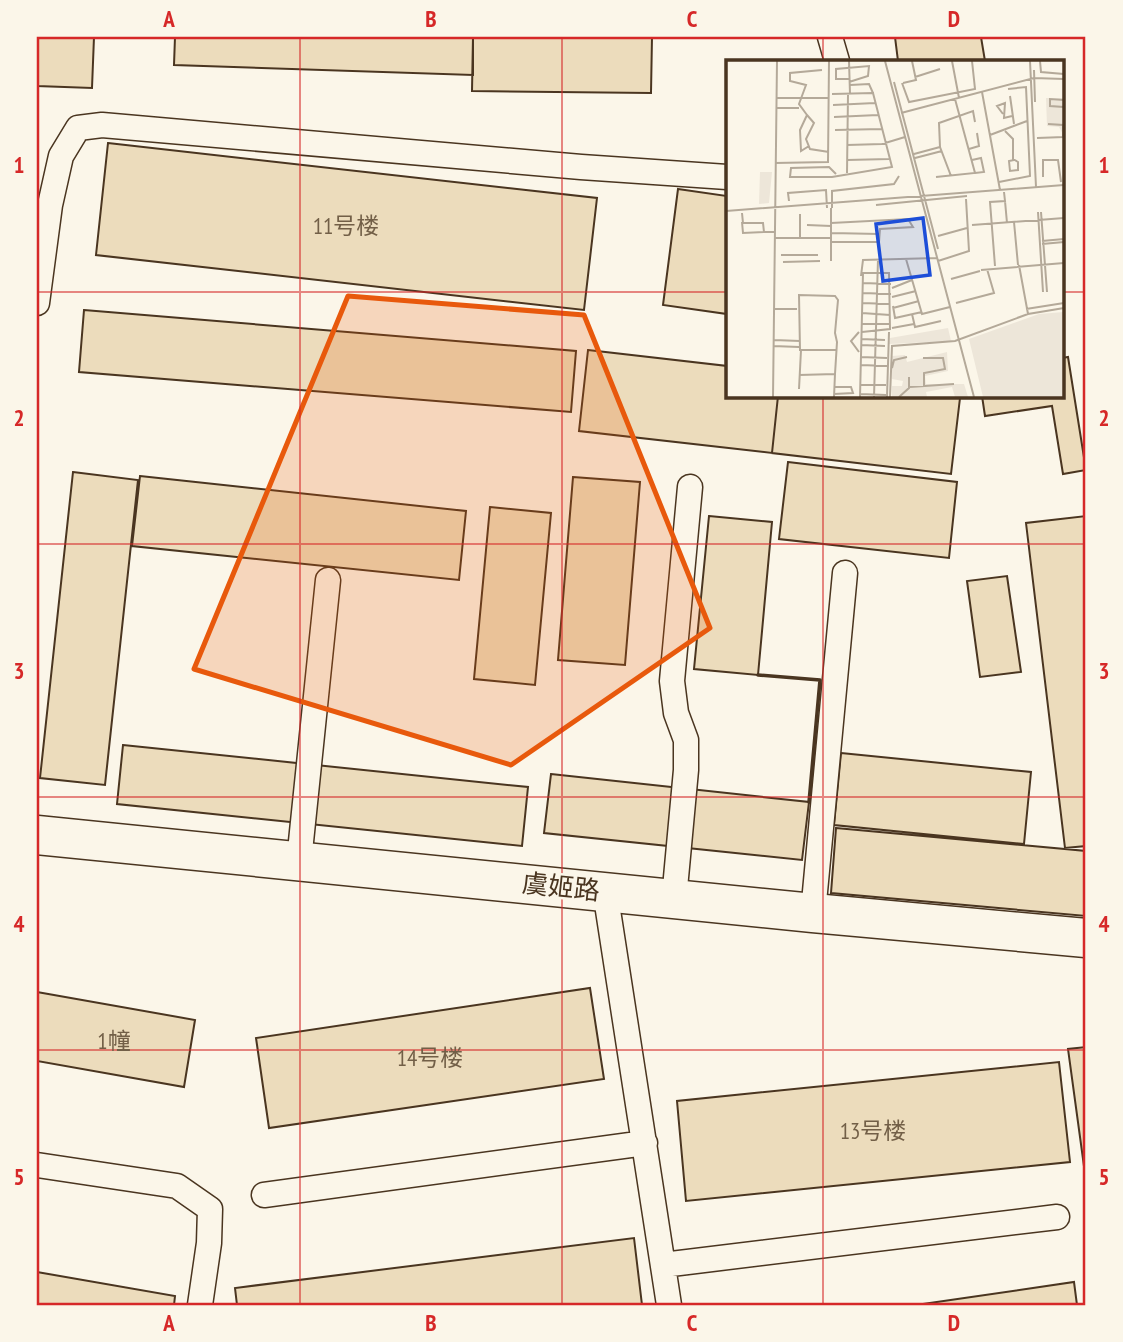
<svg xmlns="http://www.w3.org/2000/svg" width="1123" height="1342" font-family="'PT Sans Narrow','Noto Sans SC',sans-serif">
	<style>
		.building { fill: #ecdcbc; stroke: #4a3520; stroke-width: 2 }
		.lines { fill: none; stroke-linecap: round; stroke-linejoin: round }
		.service-casing { stroke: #4a3520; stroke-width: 27 }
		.minor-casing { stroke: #4a3520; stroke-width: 41 }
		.service { stroke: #fbf6e9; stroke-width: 24 }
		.minor { stroke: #fbf6e9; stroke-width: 38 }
		.wall { stroke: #4a3520; stroke-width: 3.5 }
		.marked { fill: #e8590c; fill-opacity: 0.2; stroke: #e8590c; stroke-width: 5; stroke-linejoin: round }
		.grid { fill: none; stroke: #d62828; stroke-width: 2; stroke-opacity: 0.55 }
		.labels { text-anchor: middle; stroke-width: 5; stroke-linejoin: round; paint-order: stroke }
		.number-label { font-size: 23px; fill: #725f47 }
		.street-label { font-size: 26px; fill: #4a3520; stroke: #fbf6e9 }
		.inset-road { fill: none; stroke: #b4a999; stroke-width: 2 }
		.view { fill: #1d4ed8; fill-opacity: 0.15; stroke: #1d4ed8; stroke-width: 3.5 }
		.inset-edge { fill: none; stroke: #4a3520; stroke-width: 3.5 }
		.neatline { fill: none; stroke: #d62828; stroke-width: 2.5 }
		.grid-label { font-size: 23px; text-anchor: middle; font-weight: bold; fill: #d62828 }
	</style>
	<rect width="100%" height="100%" fill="#fbf6e9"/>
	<path class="building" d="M 37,37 L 94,37 L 92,88 L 37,86 Z
		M 175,37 L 473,37 L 473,75 L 174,65 Z
		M 473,37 L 652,37 L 651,93 L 472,91 Z
		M 895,37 L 981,37 L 985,61 L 898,61 Z
		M 108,143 L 597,198 L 584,310 L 96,255 Z
		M 678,189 L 727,196 L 727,314 L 663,305 Z
		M 84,310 L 576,351 L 571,412 L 79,372 Z
		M 588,350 L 727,366 L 727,396 L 778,396 L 772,453 L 579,431 Z
		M 1068,357 L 1086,470 L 1063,474 L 1052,406 L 985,416 L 982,396 L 1062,396 L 1062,358 Z
		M 778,396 L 936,396 L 960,398 L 951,474 L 772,453 Z
		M 788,462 L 957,482 L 949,558 L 779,539 Z
		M 73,472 L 138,480 L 105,785 L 40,778 Z
		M 140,476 L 466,511 L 459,580 L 132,546 Z
		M 573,477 L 640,482 L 625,665 L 558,660 Z
		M 490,507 L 551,513 L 535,685 L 474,679 Z
		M 709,516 L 772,522 L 758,675 L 694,669 Z
		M 1086,516 L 1086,846 L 1065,848 L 1026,523 Z
		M 1007,576 L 1021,672 L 980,677 L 967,581 Z
		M 123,745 L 528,787 L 522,846 L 117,804 Z
		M 841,753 L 1031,772 L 1024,844 L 834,825 Z
		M 551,774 L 809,802 L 802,860 L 544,833 Z
		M 836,828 L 1086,851 L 1086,916 L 831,893 Z
		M 590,988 L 604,1079 L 269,1128 L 256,1038 Z
		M 37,992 L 195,1020 L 184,1087 L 37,1061 Z
		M 1086,1047 L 1086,1181 L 1068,1049 Z
		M 1059,1062 L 1070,1162 L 686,1201 L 677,1101 Z
		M 634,1238 L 642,1305 L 237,1305 L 235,1288 Z
		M 37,1272 L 175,1296 L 174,1305 L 37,1305 Z
		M 1074,1282 L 1077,1305 L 916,1305 Z"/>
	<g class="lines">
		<defs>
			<path id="service" d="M 830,37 L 837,61
				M 37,303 L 50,205 L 61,156 L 78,128 L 102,125 L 581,167 L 727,177
				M 299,861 L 328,580
				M 605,891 L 669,1305
				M 674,899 L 686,770 L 686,740 L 676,713 L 672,681 L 690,487
				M 813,913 L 845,573
				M 37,1165 L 177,1186 L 210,1209 L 209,1243 L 200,1305
				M 264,1195 L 645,1143
				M 663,1265 L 1057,1217"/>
			<path id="minor" d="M 37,835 L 813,913 L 1086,938"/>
		</defs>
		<use href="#service" class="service-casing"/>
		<use href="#minor" class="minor-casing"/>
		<use href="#service" class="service"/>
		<use href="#minor" class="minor"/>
		<path class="wall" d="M 758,675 L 820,680 L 809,802"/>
	</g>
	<path class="marked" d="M 348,296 L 584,315 L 710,628 L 511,765 L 194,669 Z"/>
	<path class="grid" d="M 300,37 L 300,1305M 562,37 L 562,1305M 823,37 L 823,61M 37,292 L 727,292M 1062,292 L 1086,292M 823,396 L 823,1305M 37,544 L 1086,544M 37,797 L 1086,797M 37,1050 L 1086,1050"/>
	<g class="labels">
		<g class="number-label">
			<text x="346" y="234">11号楼</text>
			<text x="114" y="1049">1幢</text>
			<text x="430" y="1066">14号楼</text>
			<text x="873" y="1139">13号楼</text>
		</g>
		<g class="street-label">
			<text transform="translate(561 887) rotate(6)" y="9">虞姬路</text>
		</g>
	</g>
	<g transform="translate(726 60)">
		<rect width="338" height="338" fill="#fbf6e9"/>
		<path d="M 320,38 L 338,38 L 338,76 L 333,67 L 321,66 ZM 34,112 L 46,112 L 43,143 L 33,144 ZM 338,252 L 338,337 L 257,337 L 243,279 L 313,254 ZM 222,268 L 225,281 L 163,284 L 164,278 ZM 221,292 L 222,311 L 199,316 L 200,324 L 238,324 L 242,337 L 229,337 L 226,327 L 200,332 L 201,337 L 166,337 L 166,326 L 176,326 L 177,321 L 166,319 L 166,296 L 179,295 L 181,302 Z" fill="#ede6d9"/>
		<path class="inset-road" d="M 123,1 L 124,34M 159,1 L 248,337M 226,1 L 233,38M 304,1 L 310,127M 314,1 L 315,12 L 338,14M 308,10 L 309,42M 189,17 L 214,9M 123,19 L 110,19 L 110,9 L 143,6 L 142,16 L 123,22M 168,22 L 212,189M 176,23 L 183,42 L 249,29 L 246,1M 177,23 L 190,20 L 186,1M 124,25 L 143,24 L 147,33M 256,32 L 274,130M 106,34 L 147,33 L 166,107 L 106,117 L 64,117 L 65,108 L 103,107 L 110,114M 284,36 L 288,64M 50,38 L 103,38M 338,40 L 324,39 L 324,46 L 338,47M 107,45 L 149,43M 50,48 L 73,48M 175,53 L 308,18 L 338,19M 277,54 L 271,46 L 279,43 L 278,58 L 286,56M 81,55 L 88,63 L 80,79 L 84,89 L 103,92M 108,57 L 152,55M 322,64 L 337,65 L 337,77M 109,70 L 156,69M 279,71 L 287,79 L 287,99 L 292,102 L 292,110 L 284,111 L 283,101 L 288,100M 264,75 L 301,61M 311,78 L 338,77M 121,85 L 156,84 L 179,77M 83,86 L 75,91 L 74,70 L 81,55 L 73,44 L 80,25 L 64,21 L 64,13 L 96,10M 243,89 L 253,86 L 251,73M 188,94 L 214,87M 189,98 L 216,91M 121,100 L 163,99M 246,100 L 255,98 L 258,112 L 249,113M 49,103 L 102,102 L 103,1M 121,113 L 122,34M 225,116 L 214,87 L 213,63 L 247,51 L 249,62M 210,117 L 249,113 L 229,39M 317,117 L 317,100 L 332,100 L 335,122M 273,122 L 304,116 L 300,27 L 282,29M 63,141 L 62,133 L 100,130 L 101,148M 279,141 L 281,163M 150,145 L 241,136M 106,148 L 106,131 L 168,124 L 173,116M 0,151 L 338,125M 312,152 L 317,232M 315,152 L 321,232M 16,153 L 17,163 L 37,163 L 38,172 L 49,172M 74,154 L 74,179M 16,162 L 17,173 L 38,172M 288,162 L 292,205M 81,165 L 105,166M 246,165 L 338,158M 105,173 L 153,174M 212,176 L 241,168M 48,178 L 105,178M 316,181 L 338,179M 105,182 L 153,182 L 154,169 L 187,167 L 182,159 L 105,163M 316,184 L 338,182M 55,195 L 92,195M 180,199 L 196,254 L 224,247M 105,201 L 105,148M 212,201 L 243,191 L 240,139M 57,202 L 94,201M 293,205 L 302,254M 269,206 L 264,142 L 279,141 L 278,132M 255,210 L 338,203M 135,216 L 137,200 L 211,198M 225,219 L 254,211M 137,223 L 165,224M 166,228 L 186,220M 137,233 L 165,234M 166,237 L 190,231M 136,243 L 164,244M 230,243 L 268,233 L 261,209M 167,246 L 169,258 L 196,252M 167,248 L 193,241M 48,249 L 71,249M 300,249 L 338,243M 136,253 L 164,255M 186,254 L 189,267 L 215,261M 136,264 L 164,264M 166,268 L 188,264M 135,279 L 159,280M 48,280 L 74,281M 135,285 L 159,286M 47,286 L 73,287M 133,292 L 125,281 L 133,272M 135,297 L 161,298M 197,298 L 217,298 L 219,309 L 198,313 L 198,327M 135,305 L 161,306M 166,308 L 168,300 L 181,297M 73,315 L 109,314 L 111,282 L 109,273 L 112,240 L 109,236 L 73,235 L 74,290 L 110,290M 134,325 L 160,325M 184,327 L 228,324M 73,329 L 75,290M 108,334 L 127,333 L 125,327 L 108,327M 134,334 L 160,335M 47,337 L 51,1M 108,337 L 109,314M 134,337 L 137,213 L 163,213 L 164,269 L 136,272M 148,337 L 152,199M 161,337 L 163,272M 164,337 L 166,286 L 229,281 L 302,254 L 338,248M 173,337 L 183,328 L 183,317"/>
		<path class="view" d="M 197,158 L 204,215 L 157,221 L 150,164 Z"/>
		<rect width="338" height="338" class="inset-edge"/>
	</g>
	<rect width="1123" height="1342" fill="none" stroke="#fbf6e9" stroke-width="77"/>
	<rect x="38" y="38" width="1046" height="1266" class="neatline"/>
	<g class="grid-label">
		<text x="169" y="27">A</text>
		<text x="431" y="27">B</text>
		<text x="692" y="27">C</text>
		<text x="954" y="27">D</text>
		<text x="19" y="173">1</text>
		<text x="1104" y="173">1</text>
		<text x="19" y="426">2</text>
		<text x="1104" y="426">2</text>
		<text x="19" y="679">3</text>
		<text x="1104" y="679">3</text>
		<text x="19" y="932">4</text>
		<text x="1104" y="932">4</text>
		<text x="19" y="1185">5</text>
		<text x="1104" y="1185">5</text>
		<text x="169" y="1331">A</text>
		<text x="431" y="1331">B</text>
		<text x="692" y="1331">C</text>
		<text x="954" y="1331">D</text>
	</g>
</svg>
